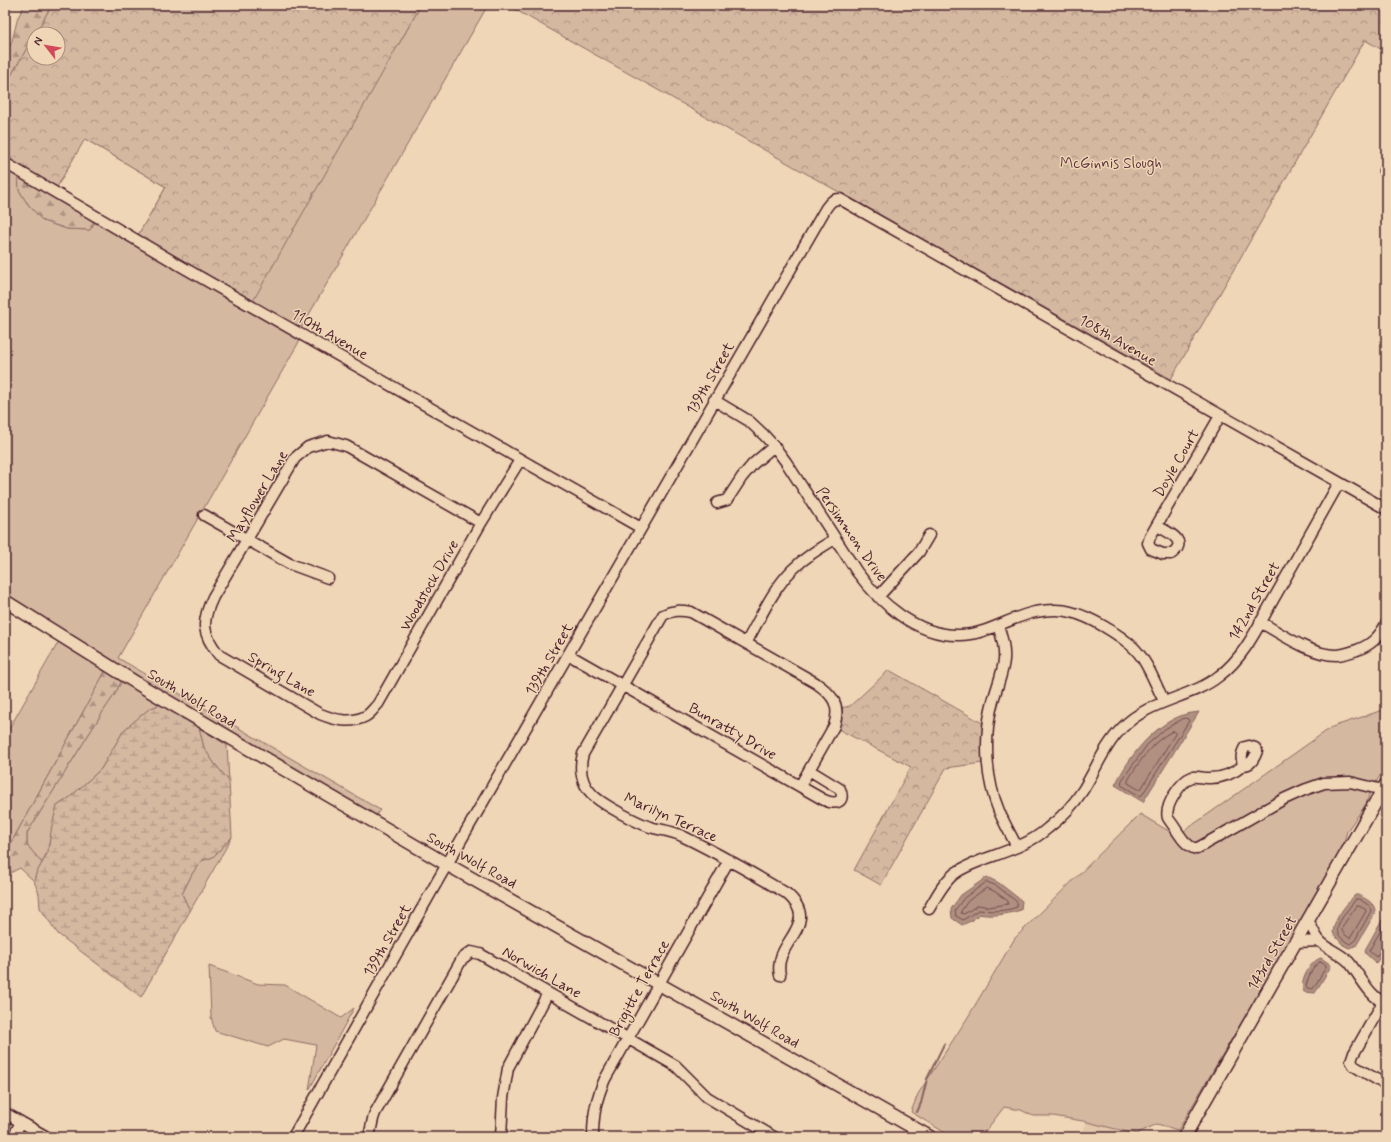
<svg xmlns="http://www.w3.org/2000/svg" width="1391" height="1142" font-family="Mynerve,sans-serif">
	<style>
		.built { fill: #e2c7ab }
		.grass { fill: #d4b8a0; stroke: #8f6c66 }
		.forest { fill: url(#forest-firs); stroke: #8f6c66 }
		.wetland { fill: url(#wetland-marsh); stroke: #8f6c66 }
		.park { fill: url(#park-crowns); stroke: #8f6c66 }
		.water { fill: #b09081; stroke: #87635f }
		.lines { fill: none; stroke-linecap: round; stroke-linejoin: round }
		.shore { stroke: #734c4d; stroke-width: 1 }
		.stream { stroke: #87635f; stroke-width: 2 }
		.minor-casing { stroke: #4a1f2b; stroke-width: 13 }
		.major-casing { stroke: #4a1f2b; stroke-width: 15 }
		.minor { stroke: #efd6b6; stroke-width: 10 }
		.major { stroke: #efd6b6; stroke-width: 12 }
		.labels { text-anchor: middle; stroke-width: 3; stroke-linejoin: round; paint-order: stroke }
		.park-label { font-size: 15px; fill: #5f363d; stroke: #efd6b6 }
		.street-label { font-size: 15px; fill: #4a1f2b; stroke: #efd6b6 }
	</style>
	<defs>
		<pattern id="forest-firs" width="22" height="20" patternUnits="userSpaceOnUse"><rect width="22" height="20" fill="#d4b8a0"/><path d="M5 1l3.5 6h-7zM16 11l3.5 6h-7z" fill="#ae9583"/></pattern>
		<pattern id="wetland-marsh" width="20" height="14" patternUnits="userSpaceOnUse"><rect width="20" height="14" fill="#d4b8a0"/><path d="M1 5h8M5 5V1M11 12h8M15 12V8" fill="none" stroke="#ae9583"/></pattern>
		<pattern id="park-crowns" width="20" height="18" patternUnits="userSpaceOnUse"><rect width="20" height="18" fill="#d4b8a0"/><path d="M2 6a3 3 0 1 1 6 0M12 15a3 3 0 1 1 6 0" fill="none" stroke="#ae9583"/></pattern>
	</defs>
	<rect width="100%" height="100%" fill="#efd6b6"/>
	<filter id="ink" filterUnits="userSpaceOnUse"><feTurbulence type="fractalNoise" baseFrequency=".025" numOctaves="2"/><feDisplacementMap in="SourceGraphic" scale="8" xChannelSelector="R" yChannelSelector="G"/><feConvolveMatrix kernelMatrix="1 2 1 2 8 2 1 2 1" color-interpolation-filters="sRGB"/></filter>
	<g filter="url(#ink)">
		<path class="built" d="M 1091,1116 L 1127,1137 L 1079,1137 Z"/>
		<path class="grass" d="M 421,5 L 488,5 L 300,330 L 138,235 L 166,187 L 85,139 L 397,47 Z
			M 5,168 L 18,175 L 19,190 L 27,203 L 43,221 L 67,229 L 89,230 L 96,220 L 300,340 L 118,658 L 380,810 L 376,815 L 253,747 L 157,690 L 5,596 Z
			M 59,641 L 106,670 L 5,854 L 5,736 Z
			M 122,680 L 161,704 L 149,709 L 124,730 L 101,769 L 69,798 L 57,806 C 52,825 51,846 42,863 L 27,845 L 27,833 L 102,713 L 115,694 Z
			M 1386,709 L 1386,766 L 1370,792 L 1366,804 L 1347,831 L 1341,854 L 1178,1130 L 1157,1124 L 1136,1134 L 1083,1121 L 1053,1116 L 1033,1116 L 1021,1110 L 1004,1107 L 981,1137 L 952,1137 L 911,1112 L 918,1094 L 968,1017 L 1015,938 L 1140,814 L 1177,836 L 1332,727 Z
			M 199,728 L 227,745 L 229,781 L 214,763 L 204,748 Z
			M 232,837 L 190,911 L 182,894 L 192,874 L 201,861 L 213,857 Z
			M 209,966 L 258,984 L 285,985 L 341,1018 L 354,1008 L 309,1090 L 316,1045 L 284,1039 L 268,1047 L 215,1031 L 211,1017 Z"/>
		<path class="forest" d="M 25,5 L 52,5 L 5,86 L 5,55 L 12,41 L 18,17 Z
			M 18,175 L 96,220 L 90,230 L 67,229 L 43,221 L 27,203 L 19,190 Z
			M 106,670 L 122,680 L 115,694 L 102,713 L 27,833 L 27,845 L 42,863 L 36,874 L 34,881 L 20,868 L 10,873 L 5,883 L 5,854 Z"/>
		<path class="wetland" d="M 161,704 L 199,728 L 204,748 L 214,763 L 229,781 L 232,837 L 213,857 L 201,861 L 192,874 L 182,894 L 190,911 L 141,997 L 58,934 L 40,908 L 39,894 L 34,881 L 36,874 L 48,852 L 52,825 L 57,806 L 69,798 L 101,769 L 124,730 L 149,709 Z"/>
		<path class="park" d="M 52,5 L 421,5 L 253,301 L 138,235 L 166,187 L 85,139 L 54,192 L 5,163 L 5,86 L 34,36 L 34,58 L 58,58 L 58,34 L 35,34 Z
			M 507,5 L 1386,5 L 1386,52 L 1365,40 L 1171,379 Z
			M 889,670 L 984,724 L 982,749 L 982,763 L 946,768 L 881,885 L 854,870 L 911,767 L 838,729 L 842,718 L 841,708 L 850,706 Z"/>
		<path class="water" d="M 1199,712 L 1143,802 L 1115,785 C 1129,757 1152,726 1183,715 C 1188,713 1194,713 1199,712 Z
			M 987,877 L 999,883 L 1022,901 L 1021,910 C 1007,914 993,917 979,914 L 973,920 L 962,925 L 952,918 L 951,909 L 961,895 Z
			M 1355,895 L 1358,895 C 1366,899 1376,903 1375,913 L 1356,946 L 1349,948 L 1343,945 L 1333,933 C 1334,918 1345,906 1355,895 Z
			M 1384,917 L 1386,917 L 1386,949 L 1376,963 L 1366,954 L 1365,950 L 1380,923 Z
			M 1321,958 L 1330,964 L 1331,966 L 1315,993 L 1304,992 C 1298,983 1311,960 1321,958 Z"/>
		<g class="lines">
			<path class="shore" d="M 1185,718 L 1188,719 L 1189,721 L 1142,795 L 1140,796 L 1121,785 L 1122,780 L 1147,745 L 1165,729 Z
				M 1173,731 L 1175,732 L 1175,734 L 1141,789 L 1138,789 L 1128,783 L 1128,780 C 1139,762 1153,740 1173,731 Z
				M 987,882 L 997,886 L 1017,902 L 1017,907 C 1003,912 992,911 978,910 L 963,920 L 956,916 L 955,910 L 964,898 Z
				M 987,888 L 994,891 L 1008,901 L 1008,904 L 989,907 L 978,905 L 964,914 L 961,913 L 961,911 L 968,901 Z
				M 1356,899 L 1359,899 L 1370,906 L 1371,911 L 1354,942 L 1350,944 C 1346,942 1340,938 1338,933 C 1334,925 1351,906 1356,899 Z
				M 1357,906 L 1359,906 L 1365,909 L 1366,911 L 1351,937 L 1349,938 C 1347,936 1342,933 1342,930 C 1342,924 1354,911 1357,906 Z
				M 1386,921 L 1369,951 L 1376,957 L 1382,948 L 1386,947
				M 1320,962 L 1326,965 L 1326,967 L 1313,989 L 1307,988 L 1306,986 C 1308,978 1312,967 1320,962 Z"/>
			<path class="stream" d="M 917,1112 L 921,1103 L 927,1079 L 944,1044"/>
			<defs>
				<path id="minor" d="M 5,163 L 186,269 L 641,528
					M 1384,171 L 1386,173
					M 714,400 L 749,421 L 764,435 L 774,446 L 786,462 L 857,572 C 880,603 916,635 957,635 C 985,636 1008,618 1035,612 C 1046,610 1061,609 1071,612 C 1091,617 1119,634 1134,648 C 1148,662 1155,684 1164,701
					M 717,503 L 727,500 L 742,477 L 753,464 L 774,446
					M 204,515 L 290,564 L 328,578
					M 481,523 L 346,446 L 328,441 L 308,447 L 295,458 L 213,597 C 201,622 202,634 219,655 L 320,714 C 335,720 351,724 366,716 C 371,713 374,708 378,704 L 481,523 L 520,460
					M 1157,526 C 1168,532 1190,541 1171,554 L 1163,554 L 1151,549 L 1148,543 L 1150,537 L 1220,416
					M 878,597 L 919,552 L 929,535
					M 1260,622 C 1282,634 1311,655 1336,655 C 1343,655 1351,652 1357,650 C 1371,645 1379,637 1386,624
					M 998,626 C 1012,663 999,674 991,709 C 984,741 986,780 999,811 C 1004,823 1011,835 1017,847
					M 746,643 C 760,619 772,590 792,570 C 805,557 820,548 835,539
					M 569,655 L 824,800 C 835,805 846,803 840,789 L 809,770
					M 1244,765 C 1251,765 1255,757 1257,751 L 1255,748 L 1249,746 L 1245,747 C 1242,752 1240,759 1244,765 C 1233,774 1222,779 1207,778 C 1203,778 1196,776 1192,777 C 1181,781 1164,806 1168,818 C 1170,821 1173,825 1175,828 C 1181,837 1186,846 1196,849 L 1284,799 L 1304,790 L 1324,783 L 1350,782 L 1383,790
					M 929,909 C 936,897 943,883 954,874 C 963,867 975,863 985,859 C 1007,851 1030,844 1048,828 C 1061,818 1074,804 1083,790 C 1096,769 1105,745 1122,728 C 1150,699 1190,699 1219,676 C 1246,656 1260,622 1277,593 C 1297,557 1318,520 1339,483
					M 1308,921 C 1312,927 1315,935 1319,940 C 1326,949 1341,953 1349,962 C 1361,977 1368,995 1386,1004
					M 1296,942 L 1320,941
					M 780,975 C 772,941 824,925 786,893 C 752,873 718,853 682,836 C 672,831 660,830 650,827 C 636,822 601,804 592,794 C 581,783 579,768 583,754 L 663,615 C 673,610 680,610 691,612 L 816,683 C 833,695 841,705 834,726 L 800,786
					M 1383,1002 L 1353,1055 L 1351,1061 L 1354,1066 L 1386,1085
					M 5,1113 L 47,1137
					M 13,1137 L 21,1122
					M 293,1137 L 438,880 L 826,208 C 830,202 833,199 840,199 L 1386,509
					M 369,1137 L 373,1119 L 375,1113 L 462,959 L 471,952 L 480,954 L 676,1066 L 707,1097 L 774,1137
					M 501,1137 L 503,1098 L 508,1068 L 548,993
					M 593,1137 C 593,1115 596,1099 605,1079 L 729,860"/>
				<path id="major" d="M 5,601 L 143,687 L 448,865 L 930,1137
					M 1184,1137 L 1386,784"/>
			</defs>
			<use href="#minor" class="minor-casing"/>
			<use href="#major" class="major-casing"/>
			<use href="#minor" class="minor"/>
			<use href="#major" class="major"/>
		</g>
	</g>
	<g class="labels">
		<g class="park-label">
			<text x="1111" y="168">McGinnis Slough</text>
		</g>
		<g class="street-label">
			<text transform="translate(330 334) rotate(30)" y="5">110th Avenue</text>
			<text transform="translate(1118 340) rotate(30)" y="5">108th Avenue</text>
			<text transform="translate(710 378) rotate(-60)" y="5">139th Street</text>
			<text transform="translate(1176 463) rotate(-60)" y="5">Doyle Court</text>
			<text transform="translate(257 496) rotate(-59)" y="5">Mayflower Lane</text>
			<text transform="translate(852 534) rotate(55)" y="5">Persimmon Drive</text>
			<text transform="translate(429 585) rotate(-60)" y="5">Woodstock Drive</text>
			<text transform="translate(1254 601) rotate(-60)" y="5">142nd Street</text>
			<text transform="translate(549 659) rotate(-60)" y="5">139th Street</text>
			<text transform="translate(282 674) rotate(30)" y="5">Spring Lane</text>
			<text transform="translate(192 698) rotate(31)" y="5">South Wolf Road</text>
			<text transform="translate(733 731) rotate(30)" y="5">Bunratty Drive</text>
			<text transform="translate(671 817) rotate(24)" y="5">Marilyn Terrace</text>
			<text transform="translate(472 860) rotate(29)" y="5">South Wolf Road</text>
			<text transform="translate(387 940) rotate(-60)" y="5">139th Street</text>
			<text transform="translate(1272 953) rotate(-60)" y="5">143rd Street</text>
			<text transform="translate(542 972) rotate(30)" y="5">Norwich Lane</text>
			<text transform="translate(639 988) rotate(-61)" y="5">Brigitte Terrace</text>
			<text transform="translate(755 1019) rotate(30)" y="5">South Wolf Road</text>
		</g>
	</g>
	<rect width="1391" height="1142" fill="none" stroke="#efd6b6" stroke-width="20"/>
	<rect x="10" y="10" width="1371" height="1122" fill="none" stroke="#4a1f2b" stroke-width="1.5" filter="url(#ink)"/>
	<g transform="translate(46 46) rotate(301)"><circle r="19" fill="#efd6b6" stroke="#ad8d7e"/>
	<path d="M0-3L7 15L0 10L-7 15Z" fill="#d1495b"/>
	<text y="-6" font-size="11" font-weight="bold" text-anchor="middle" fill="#4a1f2b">N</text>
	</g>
</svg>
